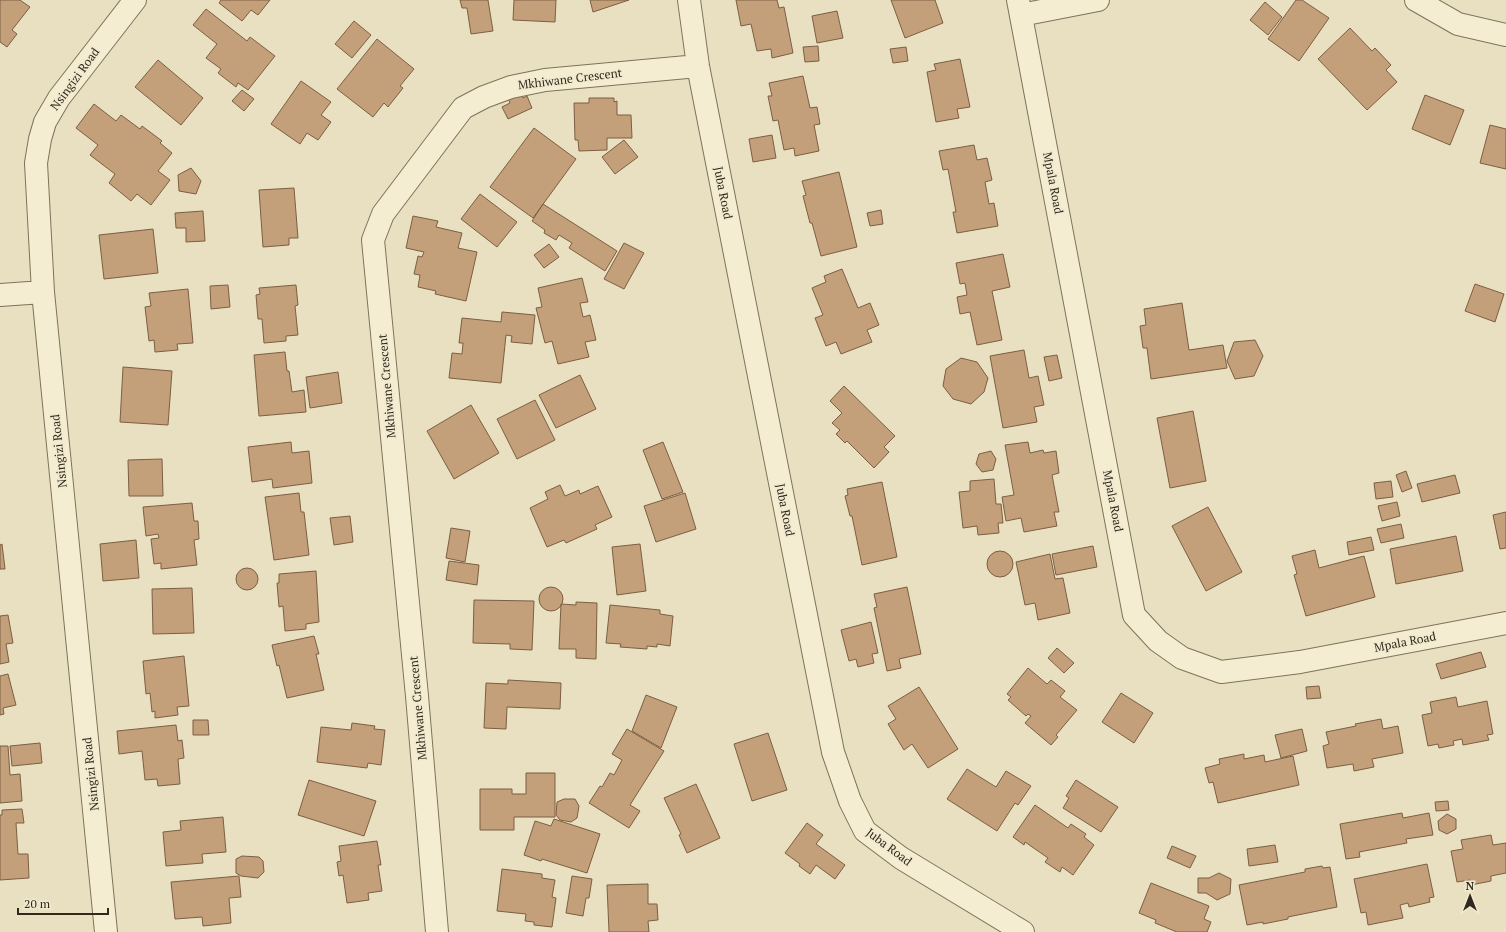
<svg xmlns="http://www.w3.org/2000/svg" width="1506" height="932" font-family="'PT Serif',serif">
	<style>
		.building { fill: #c39f7a; stroke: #7c5f42 }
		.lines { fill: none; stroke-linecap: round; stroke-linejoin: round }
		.street-casing { stroke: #80725a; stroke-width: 24 }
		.street { stroke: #f4edd2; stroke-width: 22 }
		.labels { text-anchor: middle; stroke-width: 3.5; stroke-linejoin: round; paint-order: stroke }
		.street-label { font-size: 12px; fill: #31281d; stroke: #f1eacf }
	</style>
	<rect width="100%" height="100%" fill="#e8e0c0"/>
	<path class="building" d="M 0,0 L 20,0 L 30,7 L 12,30 L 17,34 L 7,47 L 0,42 Z
		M 221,0 L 270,0 L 258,15 L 251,10 L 242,21 L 219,3 Z
		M 460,0 L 488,0 L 493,31 L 471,34 L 467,8 L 462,8 Z
		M 514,0 L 556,0 L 555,22 L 513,20 Z
		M 590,0 L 629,0 L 593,12 Z
		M 736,0 L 777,0 L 779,8 L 784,7 L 793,53 L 772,58 L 771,49 L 757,51 L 751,24 L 741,26 Z
		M 891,0 L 935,0 L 943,23 L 905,38 Z
		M 1296,0 L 1302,0 L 1329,18 L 1299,61 L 1268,39 Z
		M 1265,2 L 1282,17 L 1268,35 L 1250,20 Z
		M 206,9 L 247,41 L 250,37 L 275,56 L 248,90 L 238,83 L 236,87 L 218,73 L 221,69 L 206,58 L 217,44 L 193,25 Z
		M 837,11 L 843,38 L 817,43 L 812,16 Z
		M 354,21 L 371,35 L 352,58 L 335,44 Z
		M 1350,28 L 1372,51 L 1375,48 L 1391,65 L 1386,70 L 1397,82 L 1367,110 L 1318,59 Z
		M 377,39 L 414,69 L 400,86 L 403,88 L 388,107 L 384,103 L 373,117 L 337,89 Z
		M 818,46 L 819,61 L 805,62 L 803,47 Z
		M 906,47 L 908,61 L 893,63 L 890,49 Z
		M 960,59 L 970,107 L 957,109 L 959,118 L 936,122 L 927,72 L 936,70 L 934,64 Z
		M 158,60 L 203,98 L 181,125 L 135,87 Z
		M 803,76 L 810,108 L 817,107 L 820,124 L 814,125 L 819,151 L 795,156 L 794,148 L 784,150 L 778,120 L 773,121 L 768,96 L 772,96 L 769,83 Z
		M 301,81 L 331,102 L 321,115 L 331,122 L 318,140 L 307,133 L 300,144 L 271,124 Z
		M 242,90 L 254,99 L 244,111 L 232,101 Z
		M 520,92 L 523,98 L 527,96 L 532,108 L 508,119 L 502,107 L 510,103 L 508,98 Z
		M 1425,95 L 1464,110 L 1450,145 L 1412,129 Z
		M 589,98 L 614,98 L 614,102 L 617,101 L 617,115 L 631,115 L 632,138 L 607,138 L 607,150 L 579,151 L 578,140 L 575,140 L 574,103 L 589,103 Z
		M 94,104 L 116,121 L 121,115 L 140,129 L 142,126 L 162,141 L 160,143 L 172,153 L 158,171 L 170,180 L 151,205 L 137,194 L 131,201 L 109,183 L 115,174 L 90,155 L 98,145 L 76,128 Z
		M 1490,125 L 1506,129 L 1506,169 L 1480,163 Z
		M 534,128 L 576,159 L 533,218 L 490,187 Z
		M 772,135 L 776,158 L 753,162 L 749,139 Z
		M 624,140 L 638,157 L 615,174 L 602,157 Z
		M 974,145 L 977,160 L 987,158 L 992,180 L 985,182 L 989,204 L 994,203 L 998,226 L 957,233 L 953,212 L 956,212 L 948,169 L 943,170 L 939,151 Z
		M 191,168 L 201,181 L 196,194 L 179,191 L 178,175 Z
		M 839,172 L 857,247 L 821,256 L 812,223 L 810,223 L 803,196 L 806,195 L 802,181 Z
		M 294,188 L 298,238 L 289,238 L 289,245 L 263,247 L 259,190 Z
		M 480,194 L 517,222 L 497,247 L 461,219 Z
		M 543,204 L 617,251 L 605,271 L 569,248 L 572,243 L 559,235 L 556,240 L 544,233 L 545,230 L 532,221 Z
		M 881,210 L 883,224 L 870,226 L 867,213 Z
		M 203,211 L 205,241 L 186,242 L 186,228 L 176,228 L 175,213 Z
		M 413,216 L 438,221 L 436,227 L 462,233 L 458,248 L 477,252 L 466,301 L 435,294 L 436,291 L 418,287 L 420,275 L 414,274 L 418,256 L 422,257 L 424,252 L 406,248 Z
		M 153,229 L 158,273 L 104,279 L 99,235 Z
		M 624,243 L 644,253 L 624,289 L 604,279 Z
		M 549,244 L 559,257 L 544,268 L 534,255 Z
		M 1003,254 L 1010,287 L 992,291 L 1002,340 L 977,345 L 970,312 L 960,314 L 957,297 L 967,295 L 965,283 L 960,284 L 956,263 Z
		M 842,269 L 858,308 L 870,303 L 879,325 L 867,330 L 872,342 L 841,354 L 836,342 L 826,346 L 815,318 L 823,315 L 812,288 L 826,282 L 824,276 Z
		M 582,278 L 588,302 L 580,303 L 583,317 L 590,315 L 596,340 L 585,342 L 589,357 L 558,364 L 552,341 L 545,343 L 536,308 L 542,307 L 538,288 Z
		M 1475,284 L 1504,294 L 1495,322 L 1465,311 Z
		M 228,285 L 230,307 L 211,309 L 210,286 Z
		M 296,285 L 298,305 L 295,306 L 298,335 L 286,336 L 286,341 L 264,343 L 262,319 L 258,319 L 256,295 L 260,294 L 259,288 Z
		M 188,289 L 193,343 L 177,344 L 178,350 L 155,352 L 154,340 L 149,341 L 145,307 L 151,306 L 149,293 Z
		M 1182,303 L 1189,350 L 1223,345 L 1227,368 L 1151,379 L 1147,348 L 1143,348 L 1140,326 L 1146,325 L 1144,309 Z
		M 502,312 L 535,315 L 532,344 L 511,342 L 512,336 L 506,335 L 501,383 L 449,378 L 452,353 L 462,354 L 463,343 L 459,343 L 462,318 L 501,322 Z
		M 1255,340 L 1263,356 L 1254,376 L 1235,379 L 1227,361 L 1234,342 Z
		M 1024,350 L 1029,378 L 1038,376 L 1044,405 L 1034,407 L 1037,422 L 1003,428 L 990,356 Z
		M 285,352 L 287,371 L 289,371 L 292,392 L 304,390 L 306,412 L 259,416 L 254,355 Z
		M 1057,355 L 1062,378 L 1049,381 L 1044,357 Z
		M 961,358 L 977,362 L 988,378 L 984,392 L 971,404 L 953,399 L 943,386 L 946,369 Z
		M 123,367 L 172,371 L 168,425 L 120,422 Z
		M 338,372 L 342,403 L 310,408 L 306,377 Z
		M 580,375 L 596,409 L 556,428 L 539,395 Z
		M 844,386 L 895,436 L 884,447 L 889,452 L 874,468 L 847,441 L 845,443 L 836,434 L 840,430 L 832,423 L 842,413 L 830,401 Z
		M 535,400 L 555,440 L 517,459 L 497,419 Z
		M 471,405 L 499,453 L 454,479 L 427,431 Z
		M 1193,411 L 1206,481 L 1170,488 L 1157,418 Z
		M 291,442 L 292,453 L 309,451 L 312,483 L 273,488 L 272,479 L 252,482 L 248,447 Z
		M 663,442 L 683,492 L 662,499 L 643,450 Z
		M 1028,442 L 1030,453 L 1043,450 L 1044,453 L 1056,451 L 1059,473 L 1052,475 L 1059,512 L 1054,512 L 1057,526 L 1024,532 L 1021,518 L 1006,521 L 1002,497 L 1014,495 L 1005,445 Z
		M 991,451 L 996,459 L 993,470 L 982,472 L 976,464 L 979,454 Z
		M 162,459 L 163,496 L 129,496 L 128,460 Z
		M 1406,471 L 1412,488 L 1402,492 L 1396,475 Z
		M 1455,475 L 1460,493 L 1422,502 L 1417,484 Z
		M 994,479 L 996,504 L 1001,504 L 1003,523 L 998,523 L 999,533 L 978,535 L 977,526 L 963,528 L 959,492 L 970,491 L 970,481 Z
		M 1391,481 L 1393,497 L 1376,499 L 1374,483 Z
		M 882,482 L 897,557 L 862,565 L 852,516 L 850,516 L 845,496 L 848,495 L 847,489 Z
		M 560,485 L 565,496 L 579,490 L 580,494 L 598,486 L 612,517 L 595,525 L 597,529 L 566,543 L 564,540 L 547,547 L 530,508 L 548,499 L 545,492 Z
		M 299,493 L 301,512 L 304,512 L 309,555 L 274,560 L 265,497 Z
		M 685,493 L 696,529 L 656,542 L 644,506 Z
		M 1397,502 L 1400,516 L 1382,521 L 1378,506 Z
		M 192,503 L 194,521 L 198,521 L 199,539 L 194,540 L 197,565 L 161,569 L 161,563 L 154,564 L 151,539 L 159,538 L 158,534 L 146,536 L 143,507 Z
		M 1208,507 L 1242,572 L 1206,591 L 1172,526 Z
		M 1506,512 L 1506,548 L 1500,549 L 1493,515 Z
		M 350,516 L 353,542 L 334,545 L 330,518 Z
		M 1401,524 L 1404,538 L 1381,543 L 1377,529 Z
		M 451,528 L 470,531 L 465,562 L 446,558 Z
		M 1456,536 L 1463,571 L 1396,584 L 1390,549 Z
		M 1371,537 L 1374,550 L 1349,555 L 1347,542 Z
		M 136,540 L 139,578 L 103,581 L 100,544 Z
		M 2,544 L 5,569 L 0,569 L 0,545 Z
		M 640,544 L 646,591 L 617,595 L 612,547 Z
		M 1093,546 L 1097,567 L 1056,575 L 1052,554 Z
		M 1315,550 L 1319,568 L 1364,556 L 1375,597 L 1306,616 L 1294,575 L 1297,574 L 1292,556 Z
		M987 564a13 13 0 1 1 26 0a13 13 0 1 1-26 0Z
		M 1050,554 L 1055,579 L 1063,578 L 1070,613 L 1038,620 L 1035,603 L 1025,605 L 1016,562 Z
		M 449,561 L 479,565 L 477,585 L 446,580 Z
		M236 579a11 11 0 1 1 22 0a11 11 0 1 1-22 0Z
		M 316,571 L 319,622 L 306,624 L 306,629 L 285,631 L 283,606 L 279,607 L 277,583 L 279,583 L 279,574 Z
		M 907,587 L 921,654 L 899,659 L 901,668 L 887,671 L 874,608 L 877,607 L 874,594 Z
		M539 599a12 12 0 1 1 24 0a12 12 0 1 1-24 0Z
		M 192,588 L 194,633 L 153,634 L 152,589 Z
		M 474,600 L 534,601 L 532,650 L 510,649 L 510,644 L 473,643 Z
		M 576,602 L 597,603 L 596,659 L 576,658 L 576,649 L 559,649 L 561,604 L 576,605 Z
		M 610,605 L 660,610 L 660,614 L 673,616 L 670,646 L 657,644 L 657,647 L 647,646 L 647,649 L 620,647 L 621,644 L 606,643 Z
		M 8,615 L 13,643 L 6,644 L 9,662 L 0,664 L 0,616 Z
		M 871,622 L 878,653 L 872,654 L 874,663 L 858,667 L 856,659 L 849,661 L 841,630 Z
		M 314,636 L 319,654 L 316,654 L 324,690 L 287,698 L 279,665 L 277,666 L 272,645 Z
		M 1057,648 L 1074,663 L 1064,673 L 1048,658 Z
		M 1481,652 L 1486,667 L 1441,679 L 1436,664 Z
		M 184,656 L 189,706 L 177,707 L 178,715 L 155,718 L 155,711 L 152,712 L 150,693 L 146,694 L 143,661 Z
		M 1028,668 L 1047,684 L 1051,680 L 1065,691 L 1060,697 L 1077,710 L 1056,735 L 1058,737 L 1051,745 L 1025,723 L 1031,716 L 1028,714 L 1026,716 L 1008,700 L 1011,697 L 1007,694 Z
		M 8,674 L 16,705 L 3,708 L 4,714 L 0,715 L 0,676 Z
		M 508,680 L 561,683 L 560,709 L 507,707 L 506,729 L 484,728 L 486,683 L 508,684 Z
		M 1319,686 L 1321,698 L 1307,699 L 1306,687 Z
		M 919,687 L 958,749 L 928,768 L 912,744 L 904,750 L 888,724 L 896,719 L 888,706 Z
		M 1121,693 L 1153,713 L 1134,743 L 1102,722 Z
		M 646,695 L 677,707 L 661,748 L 632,731 Z
		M 1456,697 L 1458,707 L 1487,701 L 1493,734 L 1487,735 L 1489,740 L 1463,745 L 1462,739 L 1453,741 L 1454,745 L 1439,748 L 1438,744 L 1428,746 L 1422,715 L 1432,713 L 1430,702 Z
		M 1381,719 L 1383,729 L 1398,726 L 1403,753 L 1372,759 L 1374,767 L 1354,771 L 1353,764 L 1327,768 L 1323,746 L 1329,744 L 1326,732 L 1356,726 L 1355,724 Z
		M 193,720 L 208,720 L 209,735 L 193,735 Z
		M 352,723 L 375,726 L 374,729 L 385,730 L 381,765 L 368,763 L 367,768 L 317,762 L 321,727 L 351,730 Z
		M 176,725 L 178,741 L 182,740 L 184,758 L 178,759 L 180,784 L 158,786 L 157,779 L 145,780 L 142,751 L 119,754 L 117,731 Z
		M 627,729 L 664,751 L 630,805 L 640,811 L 629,828 L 589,803 L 600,786 L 602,787 L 610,773 L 614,775 L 622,760 L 612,754 Z
		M 1302,729 L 1307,751 L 1281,758 L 1275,735 Z
		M 768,733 L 787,790 L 752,801 L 734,744 Z
		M 40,743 L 42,763 L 12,766 L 10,746 Z
		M 0,746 L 8,746 L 10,775 L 20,774 L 22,801 L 0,803 Z
		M 1244,754 L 1244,759 L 1264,755 L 1265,762 L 1293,756 L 1299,785 L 1218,803 L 1213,782 L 1209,783 L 1205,768 L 1220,764 L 1219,759 Z
		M 967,769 L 996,787 L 1006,771 L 1031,786 L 1018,805 L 1015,803 L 997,831 L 947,799 Z
		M 526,773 L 555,773 L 555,817 L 514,817 L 514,830 L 480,830 L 480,789 L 512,789 L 512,794 L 526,794 Z
		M 309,780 L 376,801 L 364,836 L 298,815 Z
		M 1076,780 L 1118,807 L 1101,832 L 1063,808 L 1069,798 L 1066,796 Z
		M 696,784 L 720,838 L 687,853 L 679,835 L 681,834 L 664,798 Z
		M 564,799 L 575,799 L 579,806 L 577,818 L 571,822 L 560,820 L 556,815 L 557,802 Z
		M 1448,801 L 1449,810 L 1436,811 L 1435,802 Z
		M 1035,805 L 1068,828 L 1071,824 L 1086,834 L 1084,837 L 1094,845 L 1073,875 L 1062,867 L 1060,872 L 1045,862 L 1048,858 L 1025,842 L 1024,845 L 1013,837 Z
		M 22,809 L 24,823 L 16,823 L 18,854 L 28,854 L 29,878 L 0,880 L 0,815 L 2,815 L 2,810 Z
		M 1402,813 L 1403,818 L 1429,813 L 1433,835 L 1406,839 L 1407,843 L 1359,852 L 1360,857 L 1346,859 L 1340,824 Z
		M 1447,814 L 1456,819 L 1456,829 L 1447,834 L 1439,830 L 1438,821 Z
		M 223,817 L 226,852 L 202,854 L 203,863 L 166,866 L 163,832 L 181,830 L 180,821 Z
		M 554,819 L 600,834 L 587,873 L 542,859 L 541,861 L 524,855 L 535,821 L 551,826 Z
		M 807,823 L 823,835 L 816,844 L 845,865 L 835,879 L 816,865 L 810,874 L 799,866 L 800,864 L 785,853 Z
		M 1491,835 L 1493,845 L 1506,843 L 1506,873 L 1491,876 L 1491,881 L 1471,885 L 1470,880 L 1457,882 L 1451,851 L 1463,849 L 1461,840 Z
		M 377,841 L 381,865 L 378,865 L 382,891 L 368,893 L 369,900 L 347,903 L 343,875 L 339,876 L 337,862 L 341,861 L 339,846 Z
		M 1275,845 L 1278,862 L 1249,866 L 1247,849 Z
		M 1172,846 L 1196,856 L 1190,868 L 1167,858 Z
		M 242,856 L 259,857 L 263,861 L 264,872 L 258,878 L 241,876 L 236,873 L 236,859 Z
		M 1427,864 L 1434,897 L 1429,898 L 1430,902 L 1409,907 L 1408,903 L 1400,905 L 1403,918 L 1368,925 L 1366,912 L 1361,913 L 1354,879 Z
		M 1322,866 L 1323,868 L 1330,867 L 1337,907 L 1288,917 L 1288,919 L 1263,924 L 1263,922 L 1247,925 L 1239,885 L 1305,872 L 1305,869 Z
		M 502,869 L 542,874 L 542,878 L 555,880 L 552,897 L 556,898 L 552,927 L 534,925 L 534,922 L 525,921 L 526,914 L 497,911 Z
		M 1219,873 L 1231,879 L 1230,894 L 1217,900 L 1206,893 L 1198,893 L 1198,878 L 1209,878 Z
		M 239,876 L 241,897 L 229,898 L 231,923 L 203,926 L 202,917 L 175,919 L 171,882 Z
		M 572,876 L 592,879 L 589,898 L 586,898 L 583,916 L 566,913 Z
		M 1151,883 L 1209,906 L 1204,919 L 1211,922 L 1207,932 L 1177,932 L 1155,923 L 1156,920 L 1139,913 Z
		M 648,884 L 648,904 L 657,904 L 658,920 L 648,921 L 649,932 L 609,932 L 607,885 Z"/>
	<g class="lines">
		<defs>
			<path id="street" d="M 689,0 L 698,66 L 833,752 L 850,801 L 865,831 L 901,858 L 1023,932
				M 1018,0 L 1134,615 L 1158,641 L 1182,658 L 1221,672 L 1300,662 L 1506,623
				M 1416,0 L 1458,24 L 1506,35
				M 1021,15 L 1098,0
				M 0,295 L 43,292
				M 106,932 L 43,292 L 36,163 L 40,139 L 45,122 L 59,98 L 135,0
				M 437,932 L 417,696 L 373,240 L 383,214 L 463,108 L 484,97 L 511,87 L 545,80 L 698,66"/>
		</defs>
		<use href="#street" class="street-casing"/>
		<use href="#street" class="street"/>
	</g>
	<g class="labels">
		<g class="street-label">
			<text transform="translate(75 79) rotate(-54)" y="4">Nsingizi Road</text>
			<text transform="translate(570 79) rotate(-7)" y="4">Mkhiwane Crescent</text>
			<text transform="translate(1053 183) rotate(79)" y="4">Mpala Road</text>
			<text transform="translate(723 193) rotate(79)" y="4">Juba Road</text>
			<text transform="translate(387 386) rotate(-95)" y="4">Mkhiwane Crescent</text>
			<text transform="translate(59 451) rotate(-96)" y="4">Nsingizi Road</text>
			<text transform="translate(1113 501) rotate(79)" y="4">Mpala Road</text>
			<text transform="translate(785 510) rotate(79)" y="4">Juba Road</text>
			<text transform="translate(1405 642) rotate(-11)" y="4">Mpala Road</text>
			<text transform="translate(418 708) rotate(-95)" y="4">Mkhiwane Crescent</text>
			<text transform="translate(91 774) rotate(-96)" y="4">Nsingizi Road</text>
			<text transform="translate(889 847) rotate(37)" y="4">Juba Road</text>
		</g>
	</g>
	<g transform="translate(1470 896)" stroke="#f1eacf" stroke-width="3" paint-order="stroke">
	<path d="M0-3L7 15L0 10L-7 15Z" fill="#31281d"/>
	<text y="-6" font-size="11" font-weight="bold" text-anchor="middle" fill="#31281d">N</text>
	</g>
	<path d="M18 908v6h90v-6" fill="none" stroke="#31281d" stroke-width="2"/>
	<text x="24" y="908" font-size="12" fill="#31281d" stroke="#f1eacf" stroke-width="3" paint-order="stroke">20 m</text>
</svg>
